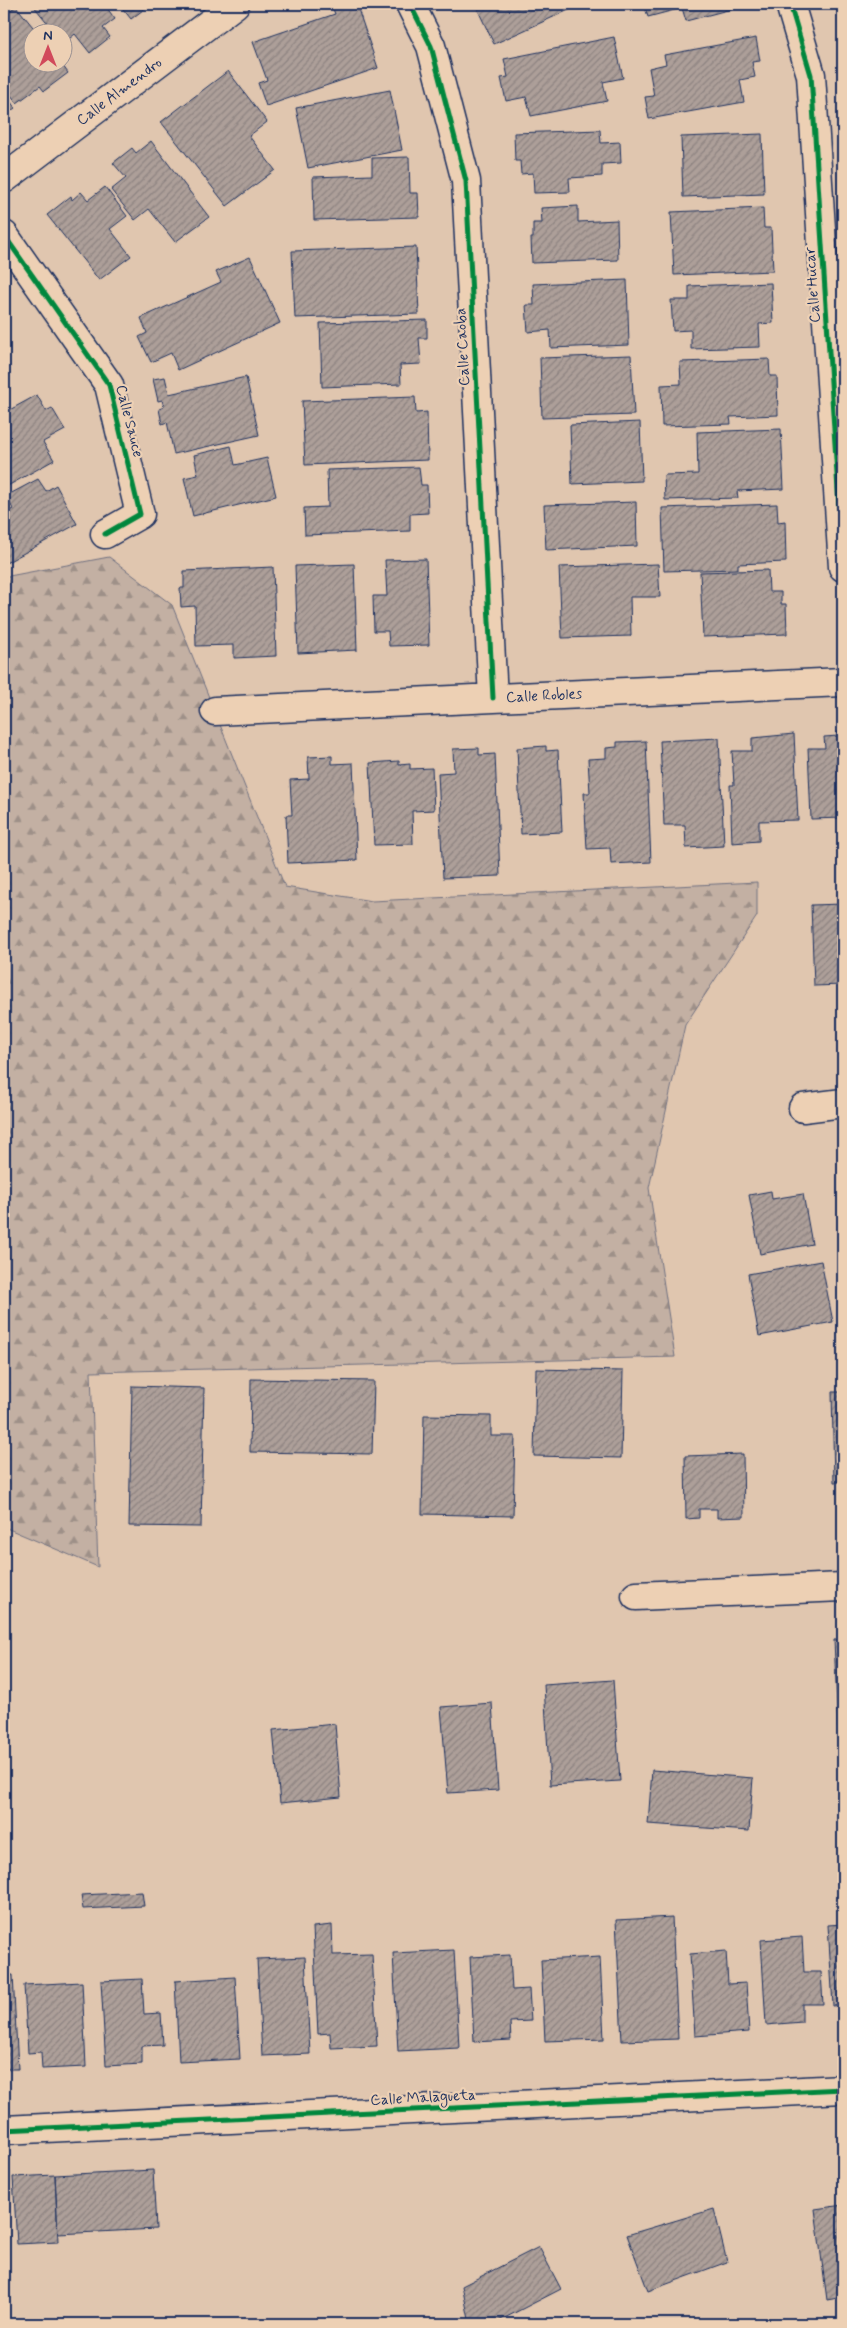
<svg xmlns="http://www.w3.org/2000/svg" width="847" height="2328" font-family="Mynerve,sans-serif">
	<style>
		.forest { fill: url(#forest-firs); stroke: #6f7080 }
		.building { fill: url(#building-hatch); stroke: #1b2f5e }
		.lines { fill: none; stroke-linecap: round; stroke-linejoin: round }
		.minor-casing { stroke: #1b2f5e; stroke-width: 31 }
		.minor { stroke: #edd0b4; stroke-width: 28 }
		.cycleway-casing { stroke: #edd0b4; stroke-width: 8 }
		.cycleway { stroke: #00873e; stroke-width: 5 }
		.labels { text-anchor: middle; stroke-width: 4.5; stroke-linejoin: round; paint-order: stroke }
		.street-label { font-size: 15px; fill: #1b2f5e; stroke: #edd0b4 }
	</style>
	<defs>
		<pattern id="forest-firs" width="22" height="20" patternUnits="userSpaceOnUse" patternTransform="scale(1.25)"><rect width="22" height="20" fill="#c3b0a3"/><path d="M5 1l3.5 6h-7zM16 11l3.5 6h-7z" fill="#9e9088"/></pattern>
		<pattern id="building-hatch" width="6" height="6" patternUnits="userSpaceOnUse" patternTransform="scale(1.25)"><rect width="6" height="6" fill="#ad9f99"/><path d="M-1 1l2-2M0 6l6-6M5 7l2-2" fill="none" stroke="#8c8280"/></pattern>
	</defs>
	<rect width="100%" height="100%" fill="#e0c6af"/>
	<filter id="ink" filterUnits="userSpaceOnUse"><feTurbulence type="fractalNoise" baseFrequency=".02" numOctaves="2"/><feDisplacementMap in="SourceGraphic" scale="10" xChannelSelector="R" yChannelSelector="G"/><feConvolveMatrix kernelMatrix="1 2 1 2 8 2 1 2 1" color-interpolation-filters="sRGB"/></filter>
	<g filter="url(#ink)">
		<path class="forest" d="M 109,557 L 172,605 L 285,887 L 372,901 L 757,882 L 757,916 L 685,1025 L 649,1188 L 675,1357 L 91,1372 L 98,1567 L 4,1527 L 4,577 Z"/>
		<path class="building" d="M 32,4 L 104,4 L 115,19 L 103,28 L 110,37 L 90,53 L 75,34 L 63,44 L 62,32 L 55,32 Z
			M 119,4 L 151,4 L 131,19 Z
			M 331,4 L 362,4 L 357,6 L 378,68 L 266,106 L 258,83 L 267,80 L 253,42 L 335,14 Z
			M 475,4 L 582,4 L 494,44 Z
			M 644,4 L 734,4 L 735,8 L 686,21 L 682,8 L 648,17 Z
			M 16,6 L 37,32 L 32,32 L 32,62 L 60,62 L 68,73 L 44,91 L 40,86 L 17,103 L 4,86 L 4,15 Z
			M 614,37 L 623,78 L 603,82 L 607,101 L 531,116 L 526,97 L 506,101 L 501,78 L 508,77 L 504,59 Z
			M 756,38 L 760,61 L 752,62 L 755,77 L 740,80 L 744,102 L 649,119 L 645,97 L 654,96 L 649,68 L 666,64 L 664,55 Z
			M 228,71 L 267,122 L 249,136 L 275,170 L 227,206 L 161,122 Z
			M 390,90 L 402,150 L 308,168 L 296,108 Z
			M 4,92 L 15,108 L 4,116 Z
			M 600,130 L 601,143 L 620,142 L 621,163 L 602,164 L 602,176 L 569,178 L 570,192 L 534,193 L 533,173 L 521,174 L 520,161 L 515,161 L 514,133 Z
			M 762,134 L 764,194 L 683,197 L 681,137 Z
			M 151,141 L 209,217 L 175,242 L 149,209 L 135,220 L 111,190 L 126,178 L 113,163 L 132,148 L 136,153 Z
			M 409,157 L 410,193 L 418,193 L 419,217 L 314,220 L 313,177 L 372,175 L 372,158 Z
			M 105,187 L 127,216 L 110,229 L 131,256 L 99,280 L 47,215 L 71,196 L 72,200 L 81,192 L 88,200 Z
			M 578,206 L 578,222 L 617,220 L 618,260 L 532,263 L 531,238 L 533,238 L 533,223 L 542,223 L 541,208 Z
			M 763,208 L 764,228 L 771,228 L 773,271 L 674,275 L 671,212 Z
			M 416,247 L 419,314 L 295,318 L 292,251 Z
			M 250,257 L 280,323 L 178,370 L 171,353 L 151,362 L 139,337 L 147,333 L 141,318 L 221,282 L 216,272 Z
			M 627,280 L 629,345 L 551,348 L 550,330 L 528,332 L 526,305 L 534,305 L 533,284 Z
			M 771,283 L 773,323 L 759,324 L 760,347 L 691,349 L 691,330 L 673,331 L 671,300 L 689,300 L 689,286 Z
			M 427,320 L 427,338 L 419,338 L 421,364 L 400,365 L 401,384 L 322,387 L 320,323 Z
			M 631,355 L 634,415 L 542,418 L 540,358 Z
			M 769,359 L 770,376 L 777,376 L 778,415 L 730,417 L 731,424 L 662,426 L 661,385 L 681,384 L 680,362 Z
			M 165,377 L 169,394 L 246,377 L 259,435 L 174,454 L 167,422 L 162,424 L 159,409 L 164,407 L 162,400 L 158,401 L 153,379 Z
			M 37,395 L 46,411 L 52,408 L 65,430 L 43,442 L 54,460 L 4,488 L 4,413 Z
			M 415,397 L 416,413 L 427,412 L 428,460 L 305,465 L 302,401 Z
			M 640,422 L 642,481 L 572,484 L 570,425 Z
			M 781,429 L 784,489 L 737,491 L 738,498 L 665,500 L 664,475 L 698,474 L 697,432 Z
			M 231,446 L 235,465 L 267,458 L 276,496 L 193,516 L 184,478 L 198,475 L 194,455 Z
			M 419,467 L 421,485 L 427,485 L 428,513 L 410,514 L 410,531 L 305,535 L 304,508 L 328,507 L 327,470 Z
			M 38,479 L 46,491 L 56,485 L 77,524 L 4,564 L 4,514 L 13,509 L 6,496 Z
			M 636,502 L 637,546 L 546,550 L 544,505 Z
			M 777,504 L 778,522 L 785,521 L 786,562 L 738,564 L 738,569 L 664,571 L 662,508 Z
			M 426,559 L 429,645 L 389,646 L 388,631 L 374,631 L 373,596 L 387,596 L 385,560 Z
			M 354,564 L 357,650 L 298,653 L 295,566 Z
			M 658,564 L 660,597 L 630,597 L 631,636 L 562,638 L 559,567 Z
			M 273,567 L 276,656 L 234,658 L 234,645 L 196,646 L 195,606 L 181,607 L 180,588 L 184,588 L 184,571 Z
			M 768,570 L 769,592 L 781,592 L 781,604 L 786,604 L 787,634 L 703,637 L 700,572 Z
			M 837,732 L 843,732 L 843,818 L 811,819 L 808,748 L 825,748 L 824,737 L 838,736 Z
			M 794,734 L 798,820 L 759,821 L 759,841 L 732,843 L 730,785 L 734,785 L 732,751 L 752,751 L 752,738 Z
			M 719,738 L 724,846 L 686,848 L 685,825 L 664,825 L 660,741 Z
			M 646,741 L 651,862 L 611,864 L 610,848 L 587,849 L 584,793 L 590,793 L 588,759 L 606,758 L 606,748 L 617,747 L 617,742 Z
			M 546,746 L 546,751 L 558,750 L 562,832 L 521,834 L 517,748 Z
			M 479,748 L 479,755 L 495,754 L 500,876 L 443,878 L 438,773 L 454,772 L 453,749 Z
			M 332,756 L 332,764 L 353,763 L 357,860 L 288,863 L 286,815 L 292,815 L 290,780 L 309,779 L 308,757 Z
			M 399,761 L 399,765 L 410,764 L 410,769 L 432,768 L 434,810 L 412,811 L 413,844 L 374,845 L 370,763 Z
			M 843,904 L 843,985 L 814,986 L 811,905 Z
			M 771,1191 L 772,1199 L 803,1194 L 812,1244 L 760,1254 L 749,1195 Z
			M 821,1261 L 833,1322 L 759,1336 L 748,1274 Z
			M 536,1369 L 623,1371 L 621,1458 L 534,1456 Z
			M 251,1379 L 374,1381 L 372,1454 L 250,1452 Z
			M 132,1386 L 204,1388 L 201,1527 L 129,1526 Z
			M 832,1392 L 843,1392 L 843,1482 L 834,1482 Z
			M 424,1415 L 491,1416 L 491,1436 L 515,1436 L 513,1516 L 422,1514 Z
			M 743,1454 L 744,1517 L 717,1518 L 717,1509 L 699,1509 L 699,1518 L 686,1519 L 685,1456 Z
			M 843,1639 L 843,1728 L 838,1728 L 834,1640 Z
			M 613,1680 L 620,1781 L 550,1785 L 544,1685 Z
			M 492,1703 L 498,1790 L 448,1793 L 441,1707 Z
			M 335,1724 L 341,1797 L 280,1803 L 273,1730 Z
			M 652,1770 L 753,1778 L 749,1831 L 648,1824 Z
			M 142,1892 L 144,1906 L 83,1909 L 81,1895 Z
			M 672,1917 L 678,2039 L 622,2041 L 616,1920 Z
			M 843,1924 L 843,2005 L 833,2006 L 828,1925 Z
			M 332,1925 L 333,1955 L 372,1954 L 377,2046 L 331,2048 L 330,2033 L 318,2034 L 313,1927 Z
			M 802,1937 L 804,1972 L 821,1972 L 823,2004 L 802,2004 L 802,2022 L 766,2025 L 761,1940 Z
			M 454,1950 L 459,2048 L 398,2051 L 393,1953 Z
			M 726,1951 L 728,1984 L 746,1983 L 749,2032 L 695,2036 L 690,1954 Z
			M 510,1955 L 512,1990 L 529,1989 L 531,2021 L 510,2022 L 511,2040 L 474,2042 L 470,1957 Z
			M 305,1957 L 310,2054 L 262,2056 L 257,1959 Z
			M 600,1957 L 604,2039 L 545,2041 L 541,1960 Z
			M 4,1975 L 13,1975 L 18,2069 L 4,2069 Z
			M 235,1977 L 240,2059 L 179,2062 L 175,1981 Z
			M 142,1979 L 144,2014 L 161,2013 L 163,2045 L 142,2046 L 142,2064 L 106,2066 L 101,1981 Z
			M 82,1982 L 86,2067 L 42,2069 L 41,2052 L 28,2053 L 24,1985 Z
			M 153,2170 L 156,2229 L 58,2234 L 55,2175 Z
			M 55,2175 L 58,2242 L 17,2244 L 13,2177 Z
			M 843,2205 L 843,2297 L 827,2300 L 815,2209 Z
			M 714,2209 L 727,2262 L 648,2291 L 627,2235 Z
			M 539,2247 L 561,2289 L 493,2324 L 470,2324 L 462,2286 Z"/>
		<g class="lines">
			<defs>
				<path id="minor" d="M 410,4 L 431,46 L 466,181 L 493,698
					M 790,4 L 811,75 L 843,567
					M 4,179 L 235,4
					M 4,235 L 109,385 L 140,514 L 105,534
					M 215,711 L 843,682
					M 803,1108 L 843,1103
					M 636,1596 L 843,1587
					M 4,2130 L 843,2089"/>
			</defs>
			<use href="#minor" class="minor-casing"/>
			<use href="#minor" class="minor"/>
			<defs>
				<path id="cycleway" d="M 410,4 L 431,46 L 466,181 L 493,698
					M 790,4 L 811,75 L 843,567
					M 4,235 L 109,385 L 140,514 L 105,534
					M 4,2130 L 843,2089"/>
			</defs>
			<use href="#cycleway" class="cycleway-casing"/>
			<use href="#cycleway" class="cycleway"/>
		</g>
	</g>
	<g class="labels">
		<g class="street-label">
			<text transform="translate(119 91) rotate(-37)" y="5">Calle Almendro</text>
			<text transform="translate(812 285) rotate(-94)" y="5">Calle Hucar</text>
			<text transform="translate(462 347) rotate(-93)" y="5">Calle Caoba</text>
			<text transform="translate(130 421) rotate(76)" y="5">Calle Sauce</text>
			<text transform="translate(544 695) rotate(-3)" y="5">Calle Robles</text>
			<text transform="translate(423 2097) rotate(-3)" y="5">Calle Malagueta</text>
		</g>
	</g>
	<rect width="847" height="2328" fill="none" stroke="#edd0b4" stroke-width="20"/>
	<rect x="10" y="10" width="827" height="2308" fill="none" stroke="#1b2f5e" stroke-width="2" filter="url(#ink)"/>
	<g transform="translate(48 48)"><circle r="24" fill="#edd0b4" stroke="#999092"/>
	<path d="M0-4L9 19L0 12L-9 19Z" fill="#d1495b"/>
	<text y="-8" font-size="14" font-weight="bold" text-anchor="middle" fill="#1b2f5e">N</text>
	</g>
</svg>
